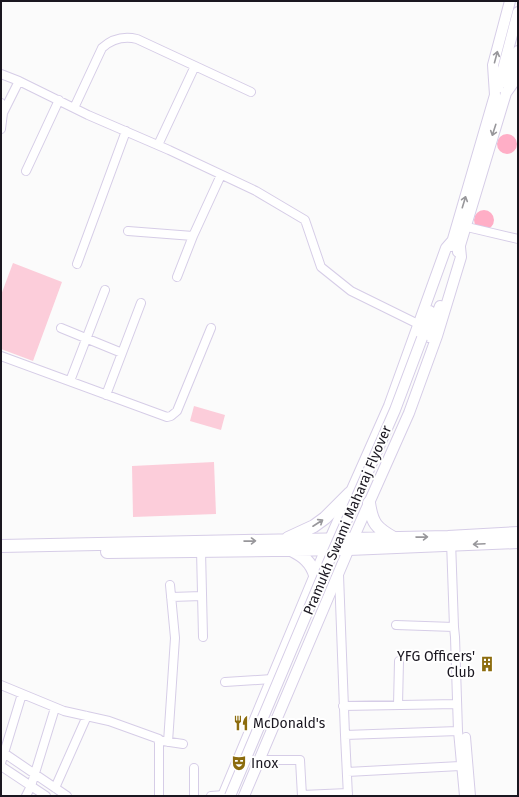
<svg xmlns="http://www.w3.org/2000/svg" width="519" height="797" font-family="'Fira Sans',sans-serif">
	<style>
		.green { fill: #fccdda }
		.forest { fill: #ffaec6 }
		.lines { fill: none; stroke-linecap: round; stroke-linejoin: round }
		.minor-casing { stroke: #d6cde7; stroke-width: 10 }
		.major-casing { stroke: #d6cde7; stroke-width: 12 }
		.highway-casing { stroke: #d6cde7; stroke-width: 14 }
		.minor { stroke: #fff; stroke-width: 8 }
		.major { stroke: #fff; stroke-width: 10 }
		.highway { stroke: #fff; stroke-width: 12 }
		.major-bridge-casing { stroke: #d6cde7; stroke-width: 12; stroke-linecap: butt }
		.major-bridge { stroke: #fff; stroke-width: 10 }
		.oneway { stroke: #98979b }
		.labels { text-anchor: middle; stroke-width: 4; stroke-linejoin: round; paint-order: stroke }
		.street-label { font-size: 14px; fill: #1a1720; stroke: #fff }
		.poi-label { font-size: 14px; fill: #1a1720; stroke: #fff; text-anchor: start }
	</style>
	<rect width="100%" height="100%" fill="#fbfbfb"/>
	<path class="green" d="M 13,263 L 62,282 L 33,361 L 1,349 L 1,295 Z
		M 194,406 L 225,415 L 221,430 L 190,421 Z
		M 214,462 L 216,514 L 133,517 L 132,466 Z"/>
	<path class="forest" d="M497 144a10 10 0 1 1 20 0a10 10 0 1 1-20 0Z
		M474 220a10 10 0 1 1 20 0a10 10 0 1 1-20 0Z"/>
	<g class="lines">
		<defs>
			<path id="minor" d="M 1,74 L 19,81 L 3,113
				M 19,81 L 88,115 L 169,150 L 256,191 L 305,220 L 321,267 L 351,291 L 418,324
				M 1,103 L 3,113 L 1,129
				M 74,108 L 102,48 C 112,39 124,36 137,39 L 251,92
				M 158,145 L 195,66
				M 26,171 L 59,100
				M 467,227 L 518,239
				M 128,231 L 193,236
				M 77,264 L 126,131
				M 177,277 L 193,236 L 221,175
				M 61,328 L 122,353
				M 1,356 L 167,417 L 171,416 L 177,411 L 211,328
				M 70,381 L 105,290
				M 106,395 L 141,303
				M 451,541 L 454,627 L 455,637 L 458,731 L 464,796
				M 201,550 L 203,637
				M 339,575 L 345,735 L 348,796
				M 171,597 L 202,596
				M 396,625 L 454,627
				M 225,682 L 272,679
				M 1,685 L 64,711 L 109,721 L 159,739 L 159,796
				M 398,705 L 399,661
				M 343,706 L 457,704
				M 345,735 L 458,731
				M 466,737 L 471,796
				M 163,741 L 183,744
				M 168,742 L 175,638 L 170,585
				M 1,751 L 67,796
				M 259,760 L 300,760 L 302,796
				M 1,763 L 22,694
				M 1,766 L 46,796
				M 347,772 L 460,766
				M 55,788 L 87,716
				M 302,795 L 348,793
				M 26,796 L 31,786 L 55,708
				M 194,796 L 194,768
				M 211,796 L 224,795"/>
			<path id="major" d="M 508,85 L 518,51
				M 498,88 L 518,12
				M 451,246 L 495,95 L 493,65 L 510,1
				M 458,252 L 506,93 L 518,76
				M 429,337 L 440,306
				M 422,338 L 430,311
				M 223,796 L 330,539 L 389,406 L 446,248 L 453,240
				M 244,796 L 353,539 L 409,413 L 437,336 L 461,257 L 460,247"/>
			<path id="highway" d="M 369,503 C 372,523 376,528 394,538
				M 288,538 L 314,526 L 325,518 L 350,493
				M 1,546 L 448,537 L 518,533
				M 291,550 C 303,556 311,562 315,575
				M 107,552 L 349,549 L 518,542"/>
		</defs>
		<use href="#minor" class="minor-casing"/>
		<use href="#major" class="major-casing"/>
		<use href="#highway" class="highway-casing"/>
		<use href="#minor" class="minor"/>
		<use href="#major" class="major"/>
		<use href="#highway" class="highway"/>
		<defs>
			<path id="major-bridge" d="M 230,796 L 328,563 L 395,410 L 422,338"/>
		</defs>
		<use href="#major-bridge" class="major-bridge-casing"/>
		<use href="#major-bridge" class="major-bridge"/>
	</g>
	<defs><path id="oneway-shaft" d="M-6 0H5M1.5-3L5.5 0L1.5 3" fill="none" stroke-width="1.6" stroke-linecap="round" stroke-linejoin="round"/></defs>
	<g class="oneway">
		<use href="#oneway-shaft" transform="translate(496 57) rotate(-75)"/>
		<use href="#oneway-shaft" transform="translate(494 130) rotate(108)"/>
		<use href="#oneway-shaft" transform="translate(464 202) rotate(-73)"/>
		<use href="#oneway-shaft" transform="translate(318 523) rotate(-33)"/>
		<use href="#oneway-shaft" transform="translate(422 537) rotate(-1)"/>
		<use href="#oneway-shaft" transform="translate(250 541) rotate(-1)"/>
		<use href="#oneway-shaft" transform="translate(479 544) rotate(177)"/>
	</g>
	<defs>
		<symbol id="building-bare" viewBox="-9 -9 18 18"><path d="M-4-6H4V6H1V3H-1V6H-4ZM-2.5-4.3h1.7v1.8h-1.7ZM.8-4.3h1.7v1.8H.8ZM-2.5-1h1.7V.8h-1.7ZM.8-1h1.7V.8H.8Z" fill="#8c6c0e" stroke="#fff" stroke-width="2.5" paint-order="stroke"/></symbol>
		<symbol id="restaurant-bare" viewBox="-9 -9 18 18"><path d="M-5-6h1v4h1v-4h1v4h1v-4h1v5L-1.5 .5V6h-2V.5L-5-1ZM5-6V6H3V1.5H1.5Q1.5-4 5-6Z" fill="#8c6c0e" stroke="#fff" stroke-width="2.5" paint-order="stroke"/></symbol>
		<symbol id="theatre-bare" viewBox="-9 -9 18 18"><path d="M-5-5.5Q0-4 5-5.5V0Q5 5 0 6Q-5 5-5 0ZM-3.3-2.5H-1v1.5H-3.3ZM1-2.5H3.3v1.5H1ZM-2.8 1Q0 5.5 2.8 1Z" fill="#8c6c0e" stroke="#fff" stroke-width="2.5" paint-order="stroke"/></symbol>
	</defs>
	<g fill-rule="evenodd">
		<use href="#building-bare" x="476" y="653" width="22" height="22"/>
		<use href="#restaurant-bare" x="230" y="712" width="22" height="22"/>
		<use href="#theatre-bare" x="228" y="752" width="22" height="22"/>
	</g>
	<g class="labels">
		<g class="street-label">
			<text transform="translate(347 520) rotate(-67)" y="5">Pramukh Swami Maharaj Flyover</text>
		</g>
		<g class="poi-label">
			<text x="475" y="661" text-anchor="end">YFG Officers'<tspan x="475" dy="16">Club</tspan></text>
			<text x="253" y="728">McDonald's</text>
			<text x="251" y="768">Inox</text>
		</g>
	</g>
	<rect width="519" height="797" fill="none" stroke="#1a1720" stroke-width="4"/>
</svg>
